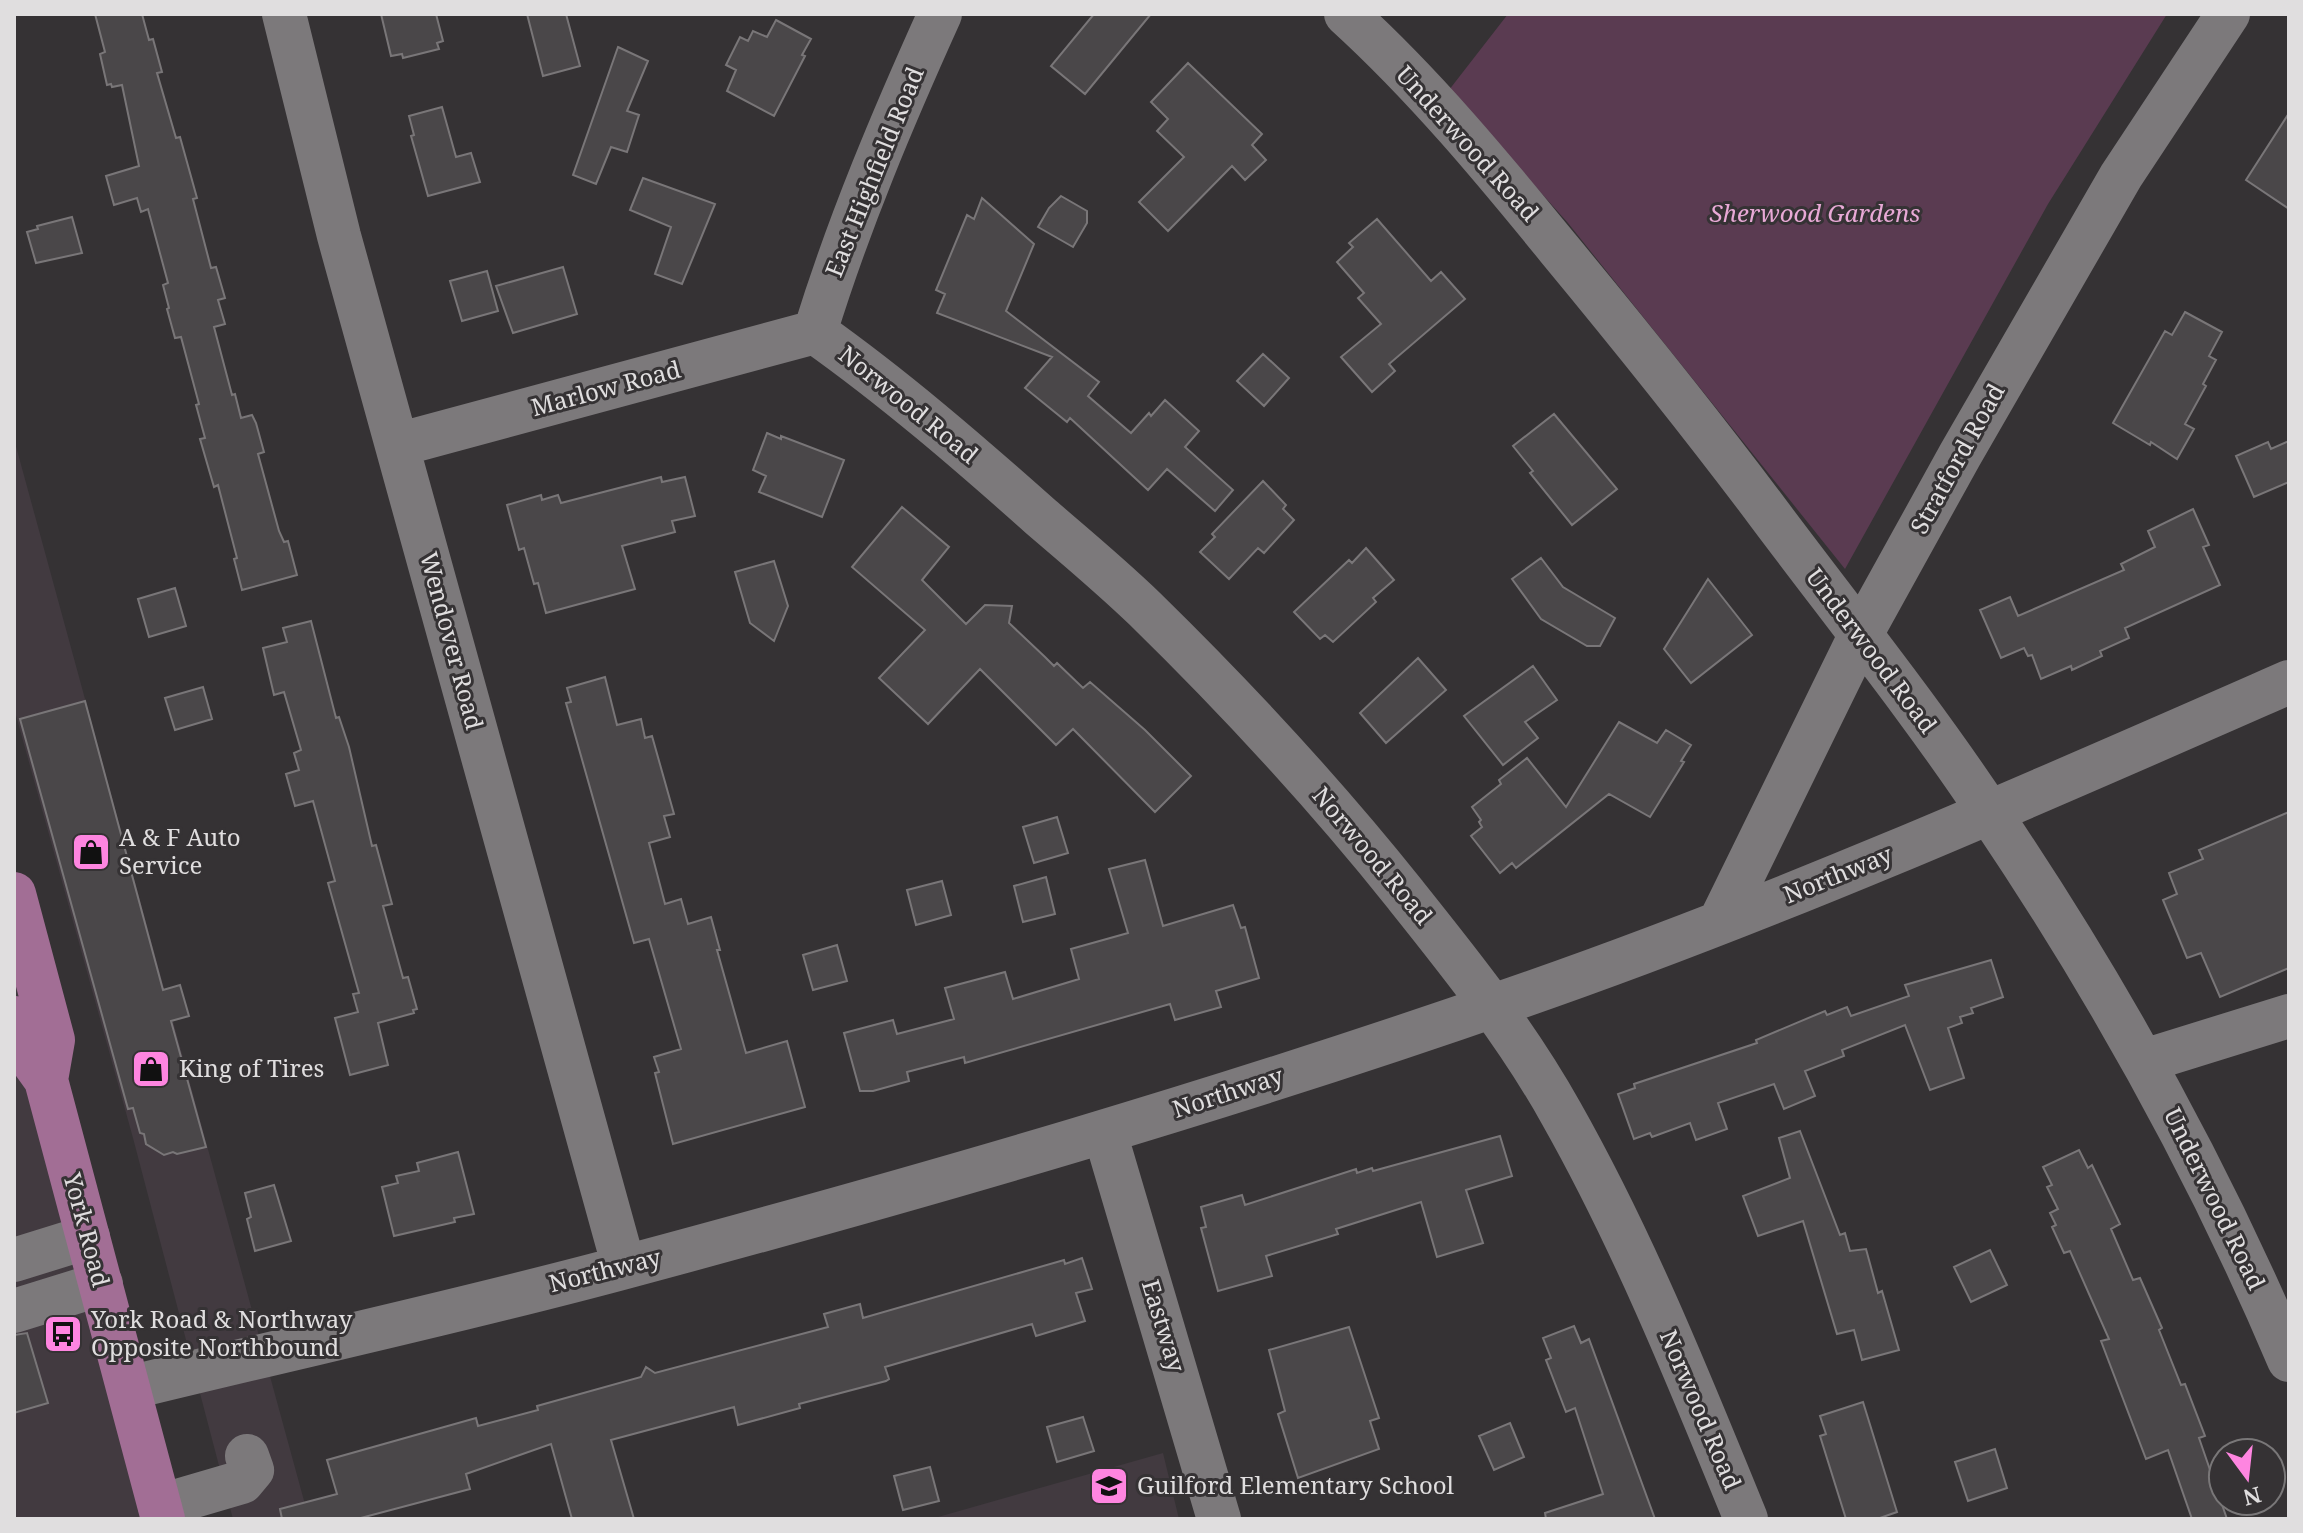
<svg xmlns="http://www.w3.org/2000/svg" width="2303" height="1533" font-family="'Noto Serif',serif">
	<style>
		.built { fill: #423a40 }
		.green { fill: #5a3b51 }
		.building { fill: #4a4749; stroke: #797678; stroke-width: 2 }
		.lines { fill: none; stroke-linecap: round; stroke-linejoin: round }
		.minor { stroke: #7c797b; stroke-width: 44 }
		.major { stroke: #a26e95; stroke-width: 44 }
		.labels { text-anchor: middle; stroke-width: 6; stroke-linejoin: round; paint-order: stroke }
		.street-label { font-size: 24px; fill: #e0dedf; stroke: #353234 }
		.park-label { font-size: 24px; font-style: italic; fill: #e8a9d6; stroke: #353234 }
		.poi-label { font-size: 24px; fill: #e0dedf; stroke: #353234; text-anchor: start }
	</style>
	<rect width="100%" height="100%" fill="#353234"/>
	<path class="built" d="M 14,439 L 309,1519 L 233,1519 L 133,1138 L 14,708 Z
		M 14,965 L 163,1519 L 14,1519 Z
		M 1163,1453 L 1179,1519 L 931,1519 Z"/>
	<path class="green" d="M 1508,14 L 2167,14 L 2048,204 L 1845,569 L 1568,223 L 1449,90 Z"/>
	<path class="building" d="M 95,14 L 142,14 L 149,40 L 153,39 L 162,72 L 157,73 L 176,138 L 180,137 L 197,198 L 193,199 L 211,268 L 216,267 L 225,298 L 218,300 L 225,324 L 214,327 L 232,395 L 235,394 L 241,418 L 252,415 L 256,423 L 264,452 L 258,454 L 279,531 L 284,542 L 288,541 L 297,575 L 242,590 L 234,559 L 237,558 L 218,485 L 214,487 L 200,439 L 205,438 L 196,405 L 199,404 L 181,337 L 175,338 L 167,309 L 169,308 L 163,285 L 168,283 L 148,209 L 141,212 L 137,198 L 114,205 L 106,176 L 139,166 L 122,85 L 112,87 L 111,84 L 107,85 L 100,54 L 105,52 Z
		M 381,14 L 436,14 L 443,41 L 437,43 L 439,49 L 403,58 L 402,54 L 391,56 Z
		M 527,14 L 566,14 L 580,66 L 543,76 Z
		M 1094,14 L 1151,14 L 1085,94 L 1051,66 Z
		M 776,20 L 811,39 L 802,55 L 805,56 L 774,116 L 727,91 L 736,70 L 726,65 L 740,37 L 748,41 L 753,31 L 767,37 Z
		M 618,47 L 648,61 L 627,111 L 639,115 L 627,152 L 611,147 L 596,184 L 573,175 Z
		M 1188,63 L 1262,134 L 1252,145 L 1266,160 L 1245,180 L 1232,166 L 1168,231 L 1139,202 L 1184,157 L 1157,131 L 1168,119 L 1151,102 Z
		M 442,107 L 456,157 L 471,153 L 480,182 L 428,196 L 411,136 L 414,135 L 409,116 Z
		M 2289,113 L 2289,209 L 2246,180 Z
		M 643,178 L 715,204 L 682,284 L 655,274 L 671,227 L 630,210 Z
		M 1061,196 L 1087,211 L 1087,223 L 1073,247 L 1038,227 L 1049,208 Z
		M 982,198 L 1034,244 L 1006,311 L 1099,382 L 1088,396 L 1131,433 L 1149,413 L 1151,416 L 1165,400 L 1199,431 L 1185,447 L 1233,490 L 1215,511 L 1167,469 L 1148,490 L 1070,418 L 1067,422 L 1025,388 L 1052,357 L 937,313 L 945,294 L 936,290 L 967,215 L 974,219 Z
		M 72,217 L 82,253 L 36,263 L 27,232 L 38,229 L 37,226 Z
		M 1377,219 L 1431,281 L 1441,272 L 1465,299 L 1389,364 L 1395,371 L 1372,392 L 1341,357 L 1381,324 L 1358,298 L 1364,293 L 1337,262 L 1353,247 L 1349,243 Z
		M 563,267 L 577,314 L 513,333 L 496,286 Z
		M 487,271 L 498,311 L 462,321 L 450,281 Z
		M 2185,312 L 2222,332 L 2209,356 L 2216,360 L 2203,384 L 2206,386 L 2185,424 L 2194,429 L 2177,459 L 2151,442 L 2150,445 L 2113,423 L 2165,331 L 2172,335 Z
		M 1263,354 L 1289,378 L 1264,406 L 1237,381 Z
		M 1554,414 L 1617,489 L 1572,525 L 1530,473 L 1533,471 L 1513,446 Z
		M 767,433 L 781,439 L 781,436 L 844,460 L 822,517 L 759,492 L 766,476 L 753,470 Z
		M 2289,441 L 2289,482 L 2254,497 L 2236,456 L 2268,442 L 2271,449 Z
		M 661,477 L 662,482 L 685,477 L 695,516 L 672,521 L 675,532 L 622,546 L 635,589 L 546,613 L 538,583 L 534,584 L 524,548 L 519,550 L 507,505 L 541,495 L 542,500 L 558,495 L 561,503 Z
		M 1263,481 L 1286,505 L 1283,509 L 1294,520 L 1264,553 L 1258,548 L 1229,579 L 1200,552 L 1215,537 L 1212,534 Z
		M 902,507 L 949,547 L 922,580 L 966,624 L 985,605 L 1012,606 L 1009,623 L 1045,657 L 1054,666 L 1057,663 L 1083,688 L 1090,682 L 1145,730 L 1191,776 L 1155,812 L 1073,729 L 1056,745 L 980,669 L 928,724 L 879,678 L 925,630 L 852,567 Z
		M 2193,509 L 2209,545 L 2203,547 L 2220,585 L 2125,628 L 2129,638 L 2100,651 L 2102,656 L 2072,670 L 2071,666 L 2041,679 L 2032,655 L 2028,656 L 2024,648 L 2001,658 L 1980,610 L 2010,597 L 2018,616 L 2124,570 L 2121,564 L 2155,547 L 2148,531 Z
		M 1366,548 L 1394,580 L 1373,598 L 1376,602 L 1333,642 L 1325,635 L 1320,639 L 1294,612 L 1349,560 L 1352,563 Z
		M 1541,558 L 1563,587 L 1615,618 L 1600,646 L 1587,646 L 1541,619 L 1512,579 Z
		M 774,561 L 788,606 L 774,641 L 750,623 L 735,572 Z
		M 1708,579 L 1752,635 L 1691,683 L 1664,649 Z
		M 175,588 L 186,626 L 149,637 L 138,599 Z
		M 311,621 L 336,718 L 339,717 L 349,747 L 372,846 L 376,845 L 392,904 L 383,906 L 403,978 L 408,977 L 417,1009 L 413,1010 L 414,1013 L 378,1023 L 388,1065 L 350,1075 L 335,1018 L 358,1012 L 353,994 L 359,993 L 328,883 L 335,881 L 313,801 L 295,806 L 286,774 L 299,770 L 294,753 L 301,750 L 284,692 L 274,695 L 263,648 L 287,642 L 283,628 Z
		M 1418,658 L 1446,690 L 1386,743 L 1360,713 Z
		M 1533,666 L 1557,700 L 1525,722 L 1538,738 L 1503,765 L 1464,716 Z
		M 605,677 L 617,725 L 641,719 L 645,738 L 652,736 L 674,814 L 664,816 L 670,837 L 649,843 L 665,904 L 681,899 L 688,924 L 711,917 L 720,950 L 717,950 L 746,1053 L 787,1041 L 805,1107 L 673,1144 L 655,1073 L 659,1072 L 654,1057 L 681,1049 L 649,939 L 634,943 L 566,703 L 571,702 L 567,688 Z
		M 203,687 L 212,719 L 175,730 L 165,698 Z
		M 85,701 L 163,990 L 180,985 L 189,1016 L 171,1021 L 206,1147 L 177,1154 L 173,1152 L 164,1155 L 146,1144 L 144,1134 L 140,1133 L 133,1108 L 128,1109 L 20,719 Z
		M 1619,722 L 1657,743 L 1666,730 L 1691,745 L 1681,761 L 1684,762 L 1650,817 L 1609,794 L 1516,868 L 1512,863 L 1500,873 L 1471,836 L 1482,827 L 1479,822 L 1481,820 L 1472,807 L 1501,784 L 1499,780 L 1527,758 L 1566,807 Z
		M 2289,812 L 2289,968 L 2220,997 L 2201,953 L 2187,958 L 2163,900 L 2177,894 L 2169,873 L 2203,859 L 2199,850 Z
		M 1057,817 L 1068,853 L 1034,863 L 1023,827 Z
		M 1145,860 L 1163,926 L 1233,905 L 1241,928 L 1245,927 L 1259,978 L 1216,991 L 1221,1007 L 1175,1020 L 1170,1004 L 965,1063 L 964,1057 L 907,1072 L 909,1081 L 873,1091 L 860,1091 L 844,1033 L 893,1020 L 897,1034 L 954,1019 L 945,988 L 1005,972 L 1013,999 L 1079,979 L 1071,949 L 1128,933 L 1109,869 Z
		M 1046,877 L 1055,914 L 1023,922 L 1014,886 Z
		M 942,881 L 951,915 L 916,925 L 907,890 Z
		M 837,945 L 847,981 L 813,990 L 803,955 Z
		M 1991,960 L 2003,997 L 1971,1008 L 1973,1013 L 1960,1017 L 1962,1023 L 1948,1028 L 1964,1078 L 1930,1090 L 1905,1025 L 1842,1050 L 1844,1056 L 1805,1071 L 1815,1096 L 1784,1109 L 1774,1084 L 1718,1103 L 1727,1129 L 1696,1140 L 1690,1123 L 1652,1137 L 1650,1133 L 1634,1139 L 1618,1094 L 1635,1088 L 1634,1084 L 1757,1043 L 1756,1040 L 1825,1011 L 1827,1015 L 1847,1007 L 1851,1016 L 1909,996 L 1905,985 Z
		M 1800,1131 L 1840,1235 L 1845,1233 L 1850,1251 L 1866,1249 L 1878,1293 L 1882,1291 L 1899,1350 L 1862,1360 L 1854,1330 L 1837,1334 L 1803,1221 L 1758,1236 L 1743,1196 L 1790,1178 L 1779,1138 Z
		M 1500,1136 L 1512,1176 L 1466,1190 L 1483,1243 L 1437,1257 L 1421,1202 L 1336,1229 L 1338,1234 L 1266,1256 L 1272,1276 L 1218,1291 L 1201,1228 L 1206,1227 L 1201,1207 L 1242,1195 L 1245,1205 L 1356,1169 L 1357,1173 L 1372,1168 L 1373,1171 Z
		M 2079,1150 L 2088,1168 L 2092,1165 L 2120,1224 L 2111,1229 L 2133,1280 L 2140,1278 L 2162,1328 L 2159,1330 L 2181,1385 L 2185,1384 L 2205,1436 L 2199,1438 L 2227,1519 L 2192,1519 L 2168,1450 L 2146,1459 L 2101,1341 L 2109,1339 L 2070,1251 L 2064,1253 L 2052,1227 L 2056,1225 L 2050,1213 L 2058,1209 L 2047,1187 L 2052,1185 L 2043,1167 Z
		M 458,1152 L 474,1214 L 454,1218 L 455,1222 L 394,1236 L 382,1187 L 398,1183 L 396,1176 L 419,1171 L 417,1163 Z
		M 274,1185 L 291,1241 L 255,1251 L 247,1219 L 251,1217 L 245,1193 Z
		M 1990,1250 L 2007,1285 L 1971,1302 L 1954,1267 Z
		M 1082,1258 L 1092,1289 L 1076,1293 L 1085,1321 L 1036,1336 L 1032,1324 L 885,1367 L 889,1379 L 886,1381 L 799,1404 L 800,1408 L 738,1425 L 734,1407 L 611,1440 L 634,1519 L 572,1519 L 551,1444 L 466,1474 L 470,1489 L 357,1519 L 282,1519 L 280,1509 L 337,1494 L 327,1460 L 476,1418 L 478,1426 L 538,1410 L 537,1406 L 641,1377 L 646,1367 L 655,1373 L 828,1327 L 824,1314 L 860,1304 L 863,1318 L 1064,1260 L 1065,1264 Z
		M 1574,1326 L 1581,1343 L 1589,1339 L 1655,1519 L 1546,1519 L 1545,1513 L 1603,1494 L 1575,1408 L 1566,1412 L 1546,1360 L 1551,1358 L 1543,1338 Z
		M 1349,1327 L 1379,1418 L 1370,1421 L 1379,1449 L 1298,1478 L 1278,1414 L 1285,1411 L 1269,1350 Z
		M 27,1333 L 48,1403 L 14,1413 L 14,1335 Z
		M 1863,1402 L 1897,1512 L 1877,1519 L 1846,1519 L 1820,1436 L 1826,1434 L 1820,1416 Z
		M 1083,1417 L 1094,1451 L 1057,1462 L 1047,1427 Z
		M 1510,1423 L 1524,1457 L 1494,1470 L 1479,1436 Z
		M 1995,1449 L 2007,1488 L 1968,1501 L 1955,1462 Z
		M 930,1467 L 939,1501 L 903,1510 L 894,1476 Z"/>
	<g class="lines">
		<path class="minor" d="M 284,14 L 339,236 L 624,1267
			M 1346,14 C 1424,85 1492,167 1558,248 C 1630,335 1701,423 1769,514 C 1844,614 1922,711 1991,815 C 2107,987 2208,1168 2289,1360
			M 815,332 C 894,388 968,452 1041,517 C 1076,547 1112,577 1145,609 C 1237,699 1324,793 1404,893 C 1460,963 1517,1034 1561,1113 C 1634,1242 1690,1382 1746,1519
			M 815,332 C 849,222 893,118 940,14
			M 397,445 L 815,332
			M 1720,922 L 1861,634 L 1960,455 L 2121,176 L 2228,14
			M 2144,1061 L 2289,1016
			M 1105,1133 L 1219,1519
			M 14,1260 L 88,1237
			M 14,1311 L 101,1284
			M 129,1388 C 295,1347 463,1311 629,1266 C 927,1186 1224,1100 1516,998 C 1779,907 2034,794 2289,682
			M 160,1506 L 242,1482 L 252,1470 L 247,1456"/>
		<path class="major" d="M 14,894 L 53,1040 L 46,1080
			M 14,1018 L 23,1048 L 46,1080 L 163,1519"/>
	</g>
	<defs>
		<symbol id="shop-square" viewBox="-11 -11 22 22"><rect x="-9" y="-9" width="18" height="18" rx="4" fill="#fe85e0" stroke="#353234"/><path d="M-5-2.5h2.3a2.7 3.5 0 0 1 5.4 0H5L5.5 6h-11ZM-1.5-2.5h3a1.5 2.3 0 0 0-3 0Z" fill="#111"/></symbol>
		<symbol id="bus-square" viewBox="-11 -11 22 22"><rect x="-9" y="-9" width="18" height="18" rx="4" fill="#fe85e0" stroke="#353234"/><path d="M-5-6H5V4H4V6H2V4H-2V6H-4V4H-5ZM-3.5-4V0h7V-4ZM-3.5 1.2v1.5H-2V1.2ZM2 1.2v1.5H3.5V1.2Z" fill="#111"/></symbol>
		<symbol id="school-square" viewBox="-11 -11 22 22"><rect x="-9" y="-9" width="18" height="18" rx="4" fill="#fe85e0" stroke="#353234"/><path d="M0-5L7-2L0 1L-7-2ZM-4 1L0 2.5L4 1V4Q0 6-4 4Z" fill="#111"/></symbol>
	</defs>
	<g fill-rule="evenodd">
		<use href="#shop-square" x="69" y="830" width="44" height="44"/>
		<use href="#shop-square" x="129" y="1047" width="44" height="44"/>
		<use href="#bus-square" x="41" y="1312" width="44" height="44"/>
		<use href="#school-square" x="1087" y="1464" width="44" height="44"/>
	</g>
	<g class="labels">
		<g class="street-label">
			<text transform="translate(1467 144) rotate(48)" y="8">Underwood Road</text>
			<text transform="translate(875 172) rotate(-68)" y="8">East Highfield Road</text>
			<text transform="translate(606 389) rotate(-15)" y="8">Marlow Road</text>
			<text transform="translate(908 405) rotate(39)" y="8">Norwood Road</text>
			<text transform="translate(1958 459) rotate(-61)" y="8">Stratford Road</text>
			<text transform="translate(451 641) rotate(75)" y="8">Wendover Road</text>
			<text transform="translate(1871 651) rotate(53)" y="8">Underwood Road</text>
			<text transform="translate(1372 856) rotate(50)" y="8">Norwood Road</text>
			<text transform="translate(1838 875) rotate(-22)" y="8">Northway</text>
			<text transform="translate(1228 1093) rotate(-18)" y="8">Northway</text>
			<text transform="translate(2214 1199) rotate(64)" y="8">Underwood Road</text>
			<text transform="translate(86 1230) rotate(75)" y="8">York Road</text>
			<text transform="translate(605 1271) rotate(-14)" y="8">Northway</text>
			<text transform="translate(1163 1326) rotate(73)" y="8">Eastway</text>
			<text transform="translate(1700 1410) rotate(67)" y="8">Norwood Road</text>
		</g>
		<g class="park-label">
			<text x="1815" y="222">Sherwood Gardens</text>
		</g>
		<g class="poi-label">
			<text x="119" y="846">A &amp; F Auto<tspan x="119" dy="28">Service</tspan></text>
			<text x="179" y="1077">King of Tires</text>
			<text x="91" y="1328">York Road &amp; Northway<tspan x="91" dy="28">Opposite Northbound</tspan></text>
			<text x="1137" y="1494">Guilford Elementary School</text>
		</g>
	</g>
	<rect width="2303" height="1533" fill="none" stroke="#e0dedf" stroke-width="32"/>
	<g transform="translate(2247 1477) rotate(165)"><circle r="38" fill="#353234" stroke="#797778" stroke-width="2"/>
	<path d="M0-6L14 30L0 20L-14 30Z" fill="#fe85e0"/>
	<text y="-12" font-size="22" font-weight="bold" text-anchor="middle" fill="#e0dedf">N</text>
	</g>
</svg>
